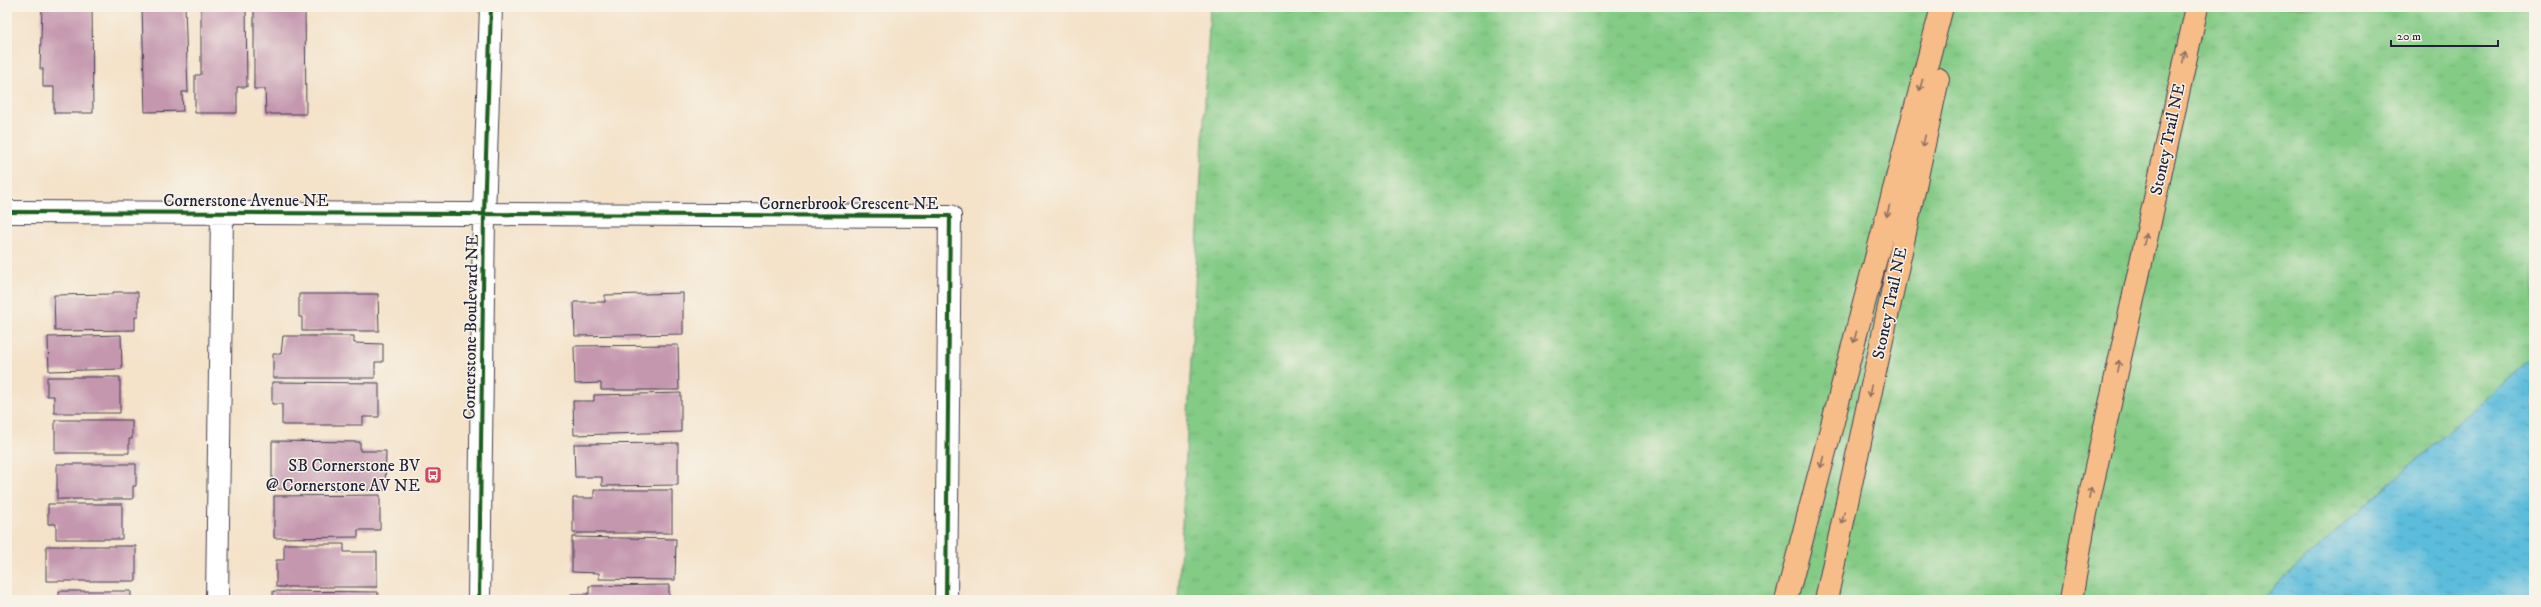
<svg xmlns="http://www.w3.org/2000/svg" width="2541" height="607" font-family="'IM FELL DW Pica',serif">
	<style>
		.grass { fill: url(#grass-tufts); stroke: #537660 }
		.water { fill: url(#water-ripples); stroke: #3f6f8b }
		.building { fill: #c497af }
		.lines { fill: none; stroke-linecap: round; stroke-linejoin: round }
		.minor-casing { stroke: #423f50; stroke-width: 24 }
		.highway-casing { stroke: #423f50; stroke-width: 24 }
		.minor { stroke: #fff; stroke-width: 22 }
		.highway { stroke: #f7bd88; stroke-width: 22 }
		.cycleway-casing { stroke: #f7f3e8; stroke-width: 6 }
		.cycleway { stroke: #1b5e20; stroke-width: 4 }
		.oneway { stroke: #8c7062 }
		.labels { text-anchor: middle; stroke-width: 3; stroke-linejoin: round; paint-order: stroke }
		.street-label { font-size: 17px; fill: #22223b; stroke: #f7f3e8 }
		.poi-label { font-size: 17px; fill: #22223b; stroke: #f7f3e8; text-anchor: end }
	</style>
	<defs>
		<pattern id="grass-tufts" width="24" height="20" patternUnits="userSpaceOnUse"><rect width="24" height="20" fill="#84cb86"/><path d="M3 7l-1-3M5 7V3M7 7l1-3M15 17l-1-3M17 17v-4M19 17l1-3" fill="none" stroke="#72ae75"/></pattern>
		<pattern id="water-ripples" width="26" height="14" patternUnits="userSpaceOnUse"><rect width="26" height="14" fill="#5cbcdb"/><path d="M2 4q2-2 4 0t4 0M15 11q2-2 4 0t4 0" fill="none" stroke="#4c98b3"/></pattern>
	</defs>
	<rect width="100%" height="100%" fill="#f7f3e8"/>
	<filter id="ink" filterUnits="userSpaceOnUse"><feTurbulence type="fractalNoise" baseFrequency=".025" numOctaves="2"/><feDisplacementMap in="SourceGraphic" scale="8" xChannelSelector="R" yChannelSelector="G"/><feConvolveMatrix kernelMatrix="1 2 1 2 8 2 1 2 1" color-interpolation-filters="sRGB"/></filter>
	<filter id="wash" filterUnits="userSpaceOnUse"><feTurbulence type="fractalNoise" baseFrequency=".012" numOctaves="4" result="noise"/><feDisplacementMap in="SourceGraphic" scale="16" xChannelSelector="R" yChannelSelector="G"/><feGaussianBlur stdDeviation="0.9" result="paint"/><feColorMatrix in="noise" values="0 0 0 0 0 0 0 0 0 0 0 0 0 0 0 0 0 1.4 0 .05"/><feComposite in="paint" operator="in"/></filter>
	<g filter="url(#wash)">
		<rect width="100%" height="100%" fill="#f4e2c9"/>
		<path class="grass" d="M 1210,7 L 2534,7 L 2534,371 L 2528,361 L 2259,600 L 1178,600 Z"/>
		<path class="water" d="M 2528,361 L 2534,371 L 2534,600 L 2259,600 Z"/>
		<g id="blocks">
			<path class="building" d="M 42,7 L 92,7 L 93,113 L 54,113 L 54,87 L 43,87 L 43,69 L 40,69 Z
				M 142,7 L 185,7 L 188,92 L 182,92 L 183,111 L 145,112 Z
				M 201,7 L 246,7 L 247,87 L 237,87 L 237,113 L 195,113 L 195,75 L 201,75 Z
				M 254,7 L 305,7 L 306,114 L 266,114 L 265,89 L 254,89 Z
				M 113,292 L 138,292 L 138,317 L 135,317 L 135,330 L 55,331 L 54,295 L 113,294 Z
				M 683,293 L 683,334 L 575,336 L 574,302 L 605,302 L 605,295 Z
				M 299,294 L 378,294 L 379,331 L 302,331 L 302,317 L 299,317 Z
				M 121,335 L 122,369 L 49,371 L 48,337 Z
				M 283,336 L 354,336 L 354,343 L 383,344 L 383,362 L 375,362 L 375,378 L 273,378 L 273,354 L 281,354 Z
				M 678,345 L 679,390 L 601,390 L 601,383 L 575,384 L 574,346 Z
				M 47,377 L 120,377 L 120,413 L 54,413 L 54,396 L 47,396 Z
				M 272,382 L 379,383 L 379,417 L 363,417 L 363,425 L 282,425 L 282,404 L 272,404 Z
				M 681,393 L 681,432 L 574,435 L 573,401 L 594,401 L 594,395 Z
				M 55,420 L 132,420 L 132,439 L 129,439 L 129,453 L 55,453 Z
				M 272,441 L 360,442 L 360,451 L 386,451 L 385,490 L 272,489 Z
				M 678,443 L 678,485 L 602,486 L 602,477 L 575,477 L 574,444 Z
				M 57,464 L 136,464 L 136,486 L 133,486 L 133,499 L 57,499 Z
				M 594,490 L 672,490 L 672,533 L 573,533 L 573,498 L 594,498 Z
				M 380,495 L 380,530 L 358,530 L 358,537 L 274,538 L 274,496 Z
				M 48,504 L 122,504 L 122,539 L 56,539 L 56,524 L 48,524 Z
				M 572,537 L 676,539 L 675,580 L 599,579 L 599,573 L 572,572 Z
				M 284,544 L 344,544 L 344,552 L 377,552 L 377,587 L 276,587 L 276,560 L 284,560 Z
				M 46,546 L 136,546 L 136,581 L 46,581 Z
				M 669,585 L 669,600 L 571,600 L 571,594 L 589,594 L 589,586 Z
				M 59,591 L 131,591 L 131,600 L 59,600 Z
				M 273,591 L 378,592 L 378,600 L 273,600 Z"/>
		</g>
	</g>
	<g filter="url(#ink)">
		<use href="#blocks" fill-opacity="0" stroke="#423f50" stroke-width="1"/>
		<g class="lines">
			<defs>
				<path id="minor" d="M 7,212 L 950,216 L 946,600
					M 217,600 L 222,213
					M 479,600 L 484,215 L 491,7"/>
				<path id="highway" d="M 1786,600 L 1942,7
					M 1826,600 L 1938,79
					M 2071,600 L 2085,518 L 2197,7"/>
			</defs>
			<use href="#minor" class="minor-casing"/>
			<use href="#highway" class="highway-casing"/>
			<use href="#minor" class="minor"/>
			<use href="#highway" class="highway"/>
			<defs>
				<path id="cycleway" d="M 7,212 L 950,216 L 946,600
					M 479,600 L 484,215 L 491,7"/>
			</defs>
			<use href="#cycleway" class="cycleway-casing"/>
			<use href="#cycleway" class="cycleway"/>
		</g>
		<defs><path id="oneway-shaft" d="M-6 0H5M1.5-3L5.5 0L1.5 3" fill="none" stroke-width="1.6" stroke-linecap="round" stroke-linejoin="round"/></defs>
		<g class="oneway">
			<use href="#oneway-shaft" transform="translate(2184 57) rotate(-78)"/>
			<use href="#oneway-shaft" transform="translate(1921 85) rotate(105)"/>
			<use href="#oneway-shaft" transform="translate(1924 141) rotate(102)"/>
			<use href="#oneway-shaft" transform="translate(1888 211) rotate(105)"/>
			<use href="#oneway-shaft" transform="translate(2145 239) rotate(-78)"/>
			<use href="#oneway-shaft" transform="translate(1855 337) rotate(105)"/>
			<use href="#oneway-shaft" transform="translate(2118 366) rotate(-78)"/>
			<use href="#oneway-shaft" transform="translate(1870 391) rotate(102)"/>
			<use href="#oneway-shaft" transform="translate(1822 462) rotate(105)"/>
			<use href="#oneway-shaft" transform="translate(2090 493) rotate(-78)"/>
			<use href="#oneway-shaft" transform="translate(1843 518) rotate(102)"/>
		</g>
	</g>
	<defs>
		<symbol id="bus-square" viewBox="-11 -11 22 22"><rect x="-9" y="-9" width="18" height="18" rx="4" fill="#d1495b" stroke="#f7f3e8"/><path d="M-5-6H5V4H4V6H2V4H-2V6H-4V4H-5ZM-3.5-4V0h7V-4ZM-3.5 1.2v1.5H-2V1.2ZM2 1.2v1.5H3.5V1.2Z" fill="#fff"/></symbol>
	</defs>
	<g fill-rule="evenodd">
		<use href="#bus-square" x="423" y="465" width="20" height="20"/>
	</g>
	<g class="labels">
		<g class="street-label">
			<text transform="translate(2167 139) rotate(-78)" y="6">Stoney Trail NE</text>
			<text x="246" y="206">Cornerstone Avenue NE</text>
			<text x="849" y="209">Cornerbrook Crescent NE</text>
			<text transform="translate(1889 303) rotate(-78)" y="6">Stoney Trail NE</text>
			<text transform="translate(470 327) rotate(-89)" y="6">Cornerstone Boulevard NE</text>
		</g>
		<g class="poi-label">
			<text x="420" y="471">SB Cornerstone BV<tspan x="420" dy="20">@ Cornerstone AV NE</tspan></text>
		</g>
	</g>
	<rect width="2541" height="607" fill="none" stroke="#f7f3e8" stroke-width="24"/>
	<path d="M2391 40v6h107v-6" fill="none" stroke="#22223b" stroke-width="2"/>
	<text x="2397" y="40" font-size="12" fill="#22223b" stroke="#f7f3e8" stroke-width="3" paint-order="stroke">20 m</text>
</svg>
